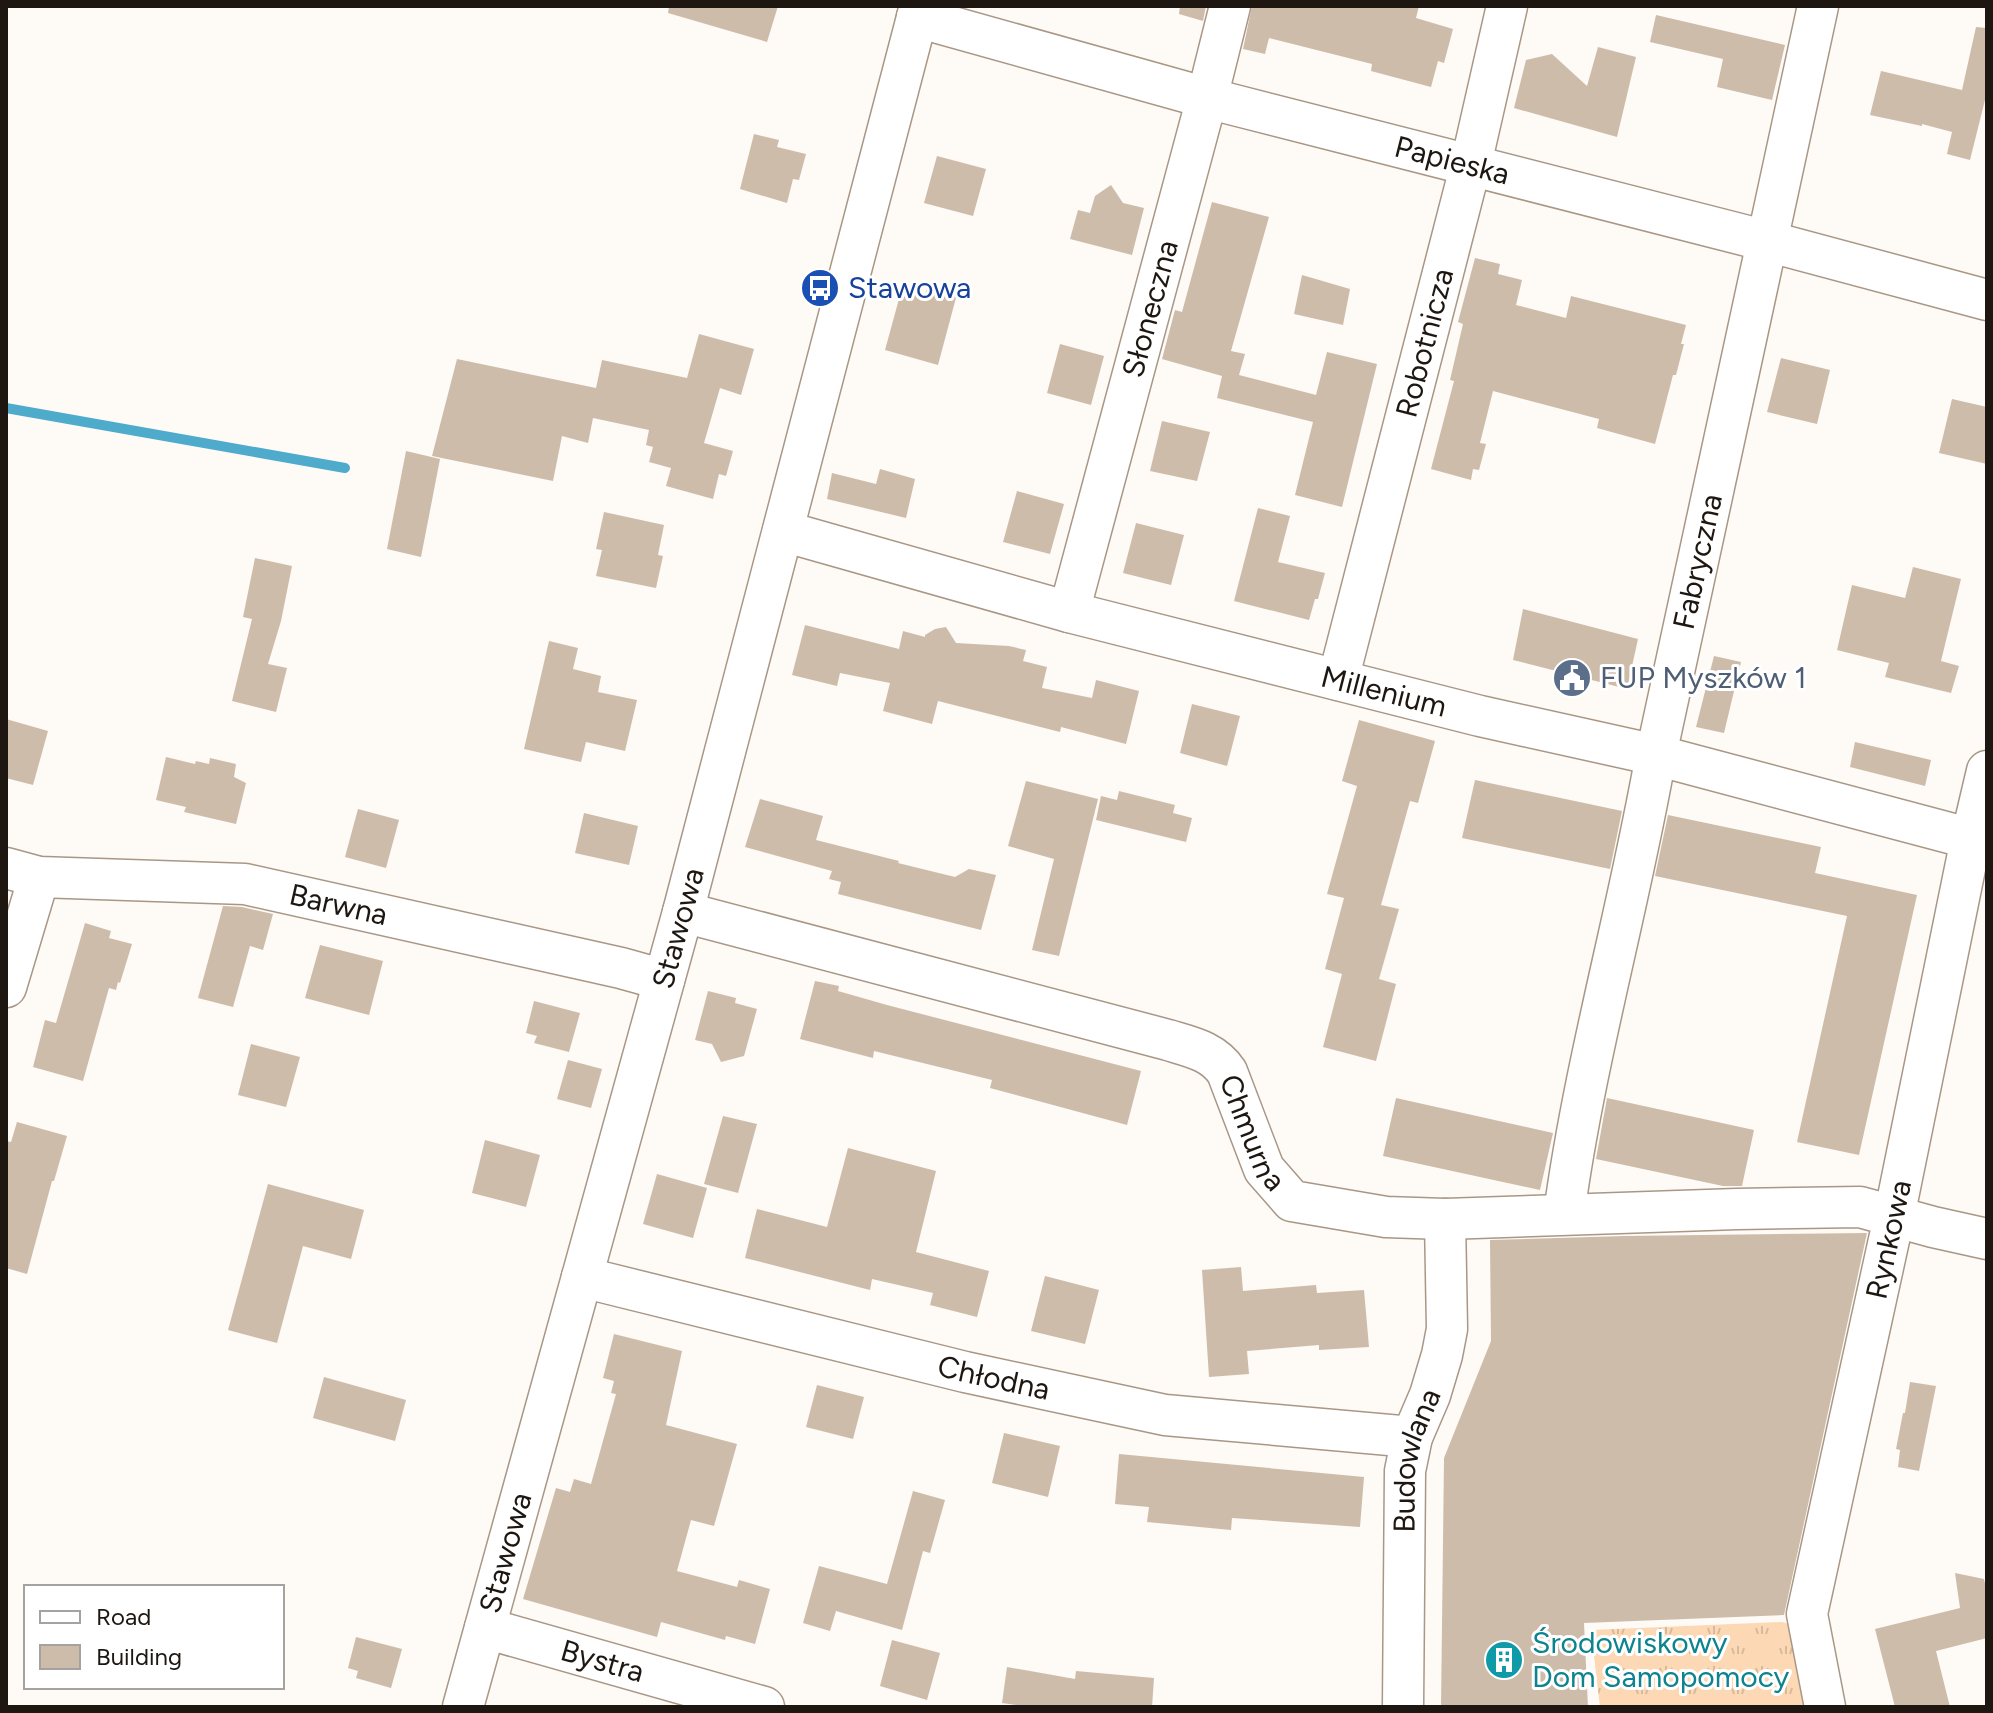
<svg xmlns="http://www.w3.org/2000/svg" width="1993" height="1713" font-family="Figtree,sans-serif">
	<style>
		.grass { fill: url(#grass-tufts) }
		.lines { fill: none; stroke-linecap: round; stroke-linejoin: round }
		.stream { stroke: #4fabcc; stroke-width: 10 }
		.building { fill: #cebcaa }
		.minor-casing { stroke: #a99786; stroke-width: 43 }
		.minor { stroke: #fff; stroke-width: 40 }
		.labels { text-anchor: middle; stroke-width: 6; stroke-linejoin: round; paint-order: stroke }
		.street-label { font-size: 30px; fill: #1e1711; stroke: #fff }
		.transit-label { font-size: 30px; fill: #164399; stroke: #fff; text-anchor: start }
		.service-label { font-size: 30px; fill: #4e5e75; stroke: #fff; text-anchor: start }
		.culture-label { font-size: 30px; fill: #0d838f; stroke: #fff; text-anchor: start }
	</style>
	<defs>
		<pattern id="grass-tufts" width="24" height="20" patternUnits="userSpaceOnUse" patternTransform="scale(2)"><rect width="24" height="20" fill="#fcd8b5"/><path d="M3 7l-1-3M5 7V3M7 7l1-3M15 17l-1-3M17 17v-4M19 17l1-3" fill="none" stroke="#d8b99b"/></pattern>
	</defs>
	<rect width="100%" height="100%" fill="#fefaf6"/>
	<path class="grass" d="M 1782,1622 L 1801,1627 L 1812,1707 L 1600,1707 L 1591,1630 Z"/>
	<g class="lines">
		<path class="stream" d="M 6,408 L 345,468"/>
	</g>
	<path class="building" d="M 669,6 L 778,6 L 767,42 L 668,13 Z
		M 1180,6 L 1206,6 L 1203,21 L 1179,14 Z
		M 1252,6 L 1419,6 L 1416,18 L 1453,29 L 1444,63 L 1438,61 L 1431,87 L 1371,71 L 1372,64 L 1269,38 L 1265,54 L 1243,49 Z
		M 1656,15 L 1785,45 L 1772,100 L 1717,87 L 1723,59 L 1650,42 Z
		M 1976,27 L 1987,28 L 1987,92 L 1970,160 L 1947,154 L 1952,132 L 1922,124 L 1922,126 L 1870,115 L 1881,71 L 1962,90 Z
		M 1598,47 L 1636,57 L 1617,137 L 1514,108 L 1526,60 L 1552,54 L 1587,86 Z
		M 754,134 L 779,140 L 777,147 L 806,154 L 799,180 L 793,179 L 787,203 L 740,189 Z
		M 937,156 L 986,169 L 973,216 L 924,203 Z
		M 1111,185 L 1123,203 L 1144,208 L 1132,255 L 1070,239 L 1078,210 L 1090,213 L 1095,196 Z
		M 1212,202 L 1269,217 L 1231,351 L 1245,354 L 1239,375 L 1316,395 L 1327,352 L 1377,364 L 1342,507 L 1295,495 L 1313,422 L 1217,398 L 1222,376 L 1162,359 L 1175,310 L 1182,312 Z
		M 1475,258 L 1500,264 L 1498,274 L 1522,280 L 1516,305 L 1566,318 L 1571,296 L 1686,325 L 1681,344 L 1684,344 L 1676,375 L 1673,375 L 1655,444 L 1597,428 L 1599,419 L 1493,391 L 1480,443 L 1486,444 L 1479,470 L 1473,469 L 1471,480 L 1431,469 L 1454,381 L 1450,380 L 1463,324 L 1458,322 Z
		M 1302,275 L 1350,289 L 1343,325 L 1294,314 Z
		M 928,286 L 957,294 L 938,365 L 885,350 L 902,288 L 925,294 Z
		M 699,334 L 754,349 L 741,395 L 720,388 L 704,443 L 733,451 L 726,476 L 719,474 L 713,499 L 666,486 L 671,468 L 649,462 L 653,447 L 646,445 L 649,430 L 593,418 L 588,443 L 562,436 L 553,481 L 432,456 L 457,359 L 596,388 L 602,360 L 687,378 Z
		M 1060,344 L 1104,356 L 1091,405 L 1047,393 Z
		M 1781,358 L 1830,370 L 1817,424 L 1767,412 Z
		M 1952,399 L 1987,407 L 1987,464 L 1939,453 Z
		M 1162,421 L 1210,432 L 1197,481 L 1150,471 Z
		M 406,451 L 440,459 L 421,557 L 387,549 Z
		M 880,469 L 915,479 L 906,518 L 827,499 L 832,473 L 876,484 Z
		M 1017,491 L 1064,504 L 1050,554 L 1003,542 Z
		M 1258,508 L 1290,516 L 1278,562 L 1325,573 L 1318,599 L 1315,599 L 1309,620 L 1234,601 Z
		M 604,512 L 664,525 L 658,555 L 663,556 L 656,588 L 596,576 L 602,550 L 596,549 Z
		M 1136,523 L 1184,535 L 1171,585 L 1123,573 Z
		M 255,558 L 292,566 L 281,621 L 268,664 L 287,668 L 276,712 L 232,701 L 252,619 L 243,617 Z
		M 1913,567 L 1961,579 L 1941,661 L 1959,666 L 1951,693 L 1885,677 L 1889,663 L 1837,650 L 1852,585 L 1905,598 Z
		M 1523,609 L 1638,639 L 1627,689 L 1513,660 Z
		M 805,625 L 899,649 L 903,631 L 925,637 L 925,635 L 935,629 L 946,627 L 956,643 L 1009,646 L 1026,650 L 1023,661 L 1047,667 L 1042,688 L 1092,698 L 1096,680 L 1139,691 L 1126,744 L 1061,727 L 1060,732 L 938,701 L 932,724 L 883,711 L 890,683 L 840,673 L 837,686 L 792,675 Z
		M 549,641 L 578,648 L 573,669 L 601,676 L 598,692 L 637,700 L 625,751 L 586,742 L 581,762 L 524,749 Z
		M 1714,656 L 1741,662 L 1724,733 L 1696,727 Z
		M 1192,704 L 1240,716 L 1227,766 L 1180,753 Z
		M 6,719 L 48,731 L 33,785 L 6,778 Z
		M 1359,720 L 1435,741 L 1418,803 L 1410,801 L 1381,905 L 1399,909 L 1379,979 L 1396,984 L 1376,1061 L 1323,1047 L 1342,974 L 1325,969 L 1344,898 L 1327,894 L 1357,786 L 1342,781 Z
		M 1855,742 L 1931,760 L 1925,786 L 1850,767 Z
		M 166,757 L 195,764 L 196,761 L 209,764 L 210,758 L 236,764 L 234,777 L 246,783 L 236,824 L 184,812 L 186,807 L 156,800 Z
		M 1475,780 L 1622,811 L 1610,869 L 1462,838 Z
		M 1026,781 L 1098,799 L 1059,956 L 1032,950 L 1054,859 L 1008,846 Z
		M 1119,791 L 1175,805 L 1173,813 L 1192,818 L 1186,842 L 1096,820 L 1101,796 L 1117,800 Z
		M 760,799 L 823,816 L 816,840 L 899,861 L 898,863 L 955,877 L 969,869 L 996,875 L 981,930 L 838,894 L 841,882 L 829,879 L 832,871 L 745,847 Z
		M 358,809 L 399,820 L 386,868 L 345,857 Z
		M 584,813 L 638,826 L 629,865 L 575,853 Z
		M 1668,815 L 1821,847 L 1815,873 L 1917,895 L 1859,1155 L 1797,1142 L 1847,916 L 1655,876 Z
		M 223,906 L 242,907 L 273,914 L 263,950 L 250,946 L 233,1007 L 198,998 Z
		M 85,923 L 111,931 L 109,938 L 132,944 L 120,983 L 118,982 L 116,990 L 109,988 L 83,1081 L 33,1067 L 45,1020 L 56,1023 Z
		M 320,945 L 383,961 L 369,1015 L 305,998 Z
		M 815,981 L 839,986 L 838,991 L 887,1005 L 1141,1071 L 1127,1125 L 990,1088 L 992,1080 L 874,1051 L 873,1058 L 800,1039 Z
		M 708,991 L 736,998 L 735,1003 L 757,1009 L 744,1056 L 721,1062 L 712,1044 L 695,1040 Z
		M 534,1001 L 580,1013 L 569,1052 L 534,1043 L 537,1036 L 526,1033 Z
		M 251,1044 L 300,1057 L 286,1107 L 238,1095 Z
		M 568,1060 L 602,1069 L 591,1108 L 557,1099 Z
		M 1396,1098 L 1553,1133 L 1540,1190 L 1383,1156 Z
		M 1607,1098 L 1754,1130 L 1742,1186 L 1723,1186 L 1596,1159 Z
		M 723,1116 L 757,1124 L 738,1193 L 704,1184 Z
		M 17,1122 L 67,1136 L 54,1181 L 52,1181 L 27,1274 L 6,1268 L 6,1141 L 11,1142 Z
		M 485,1140 L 540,1155 L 526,1207 L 472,1193 Z
		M 848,1148 L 936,1171 L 916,1252 L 989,1271 L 977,1317 L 930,1305 L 933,1293 L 872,1279 L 870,1290 L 745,1258 L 757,1209 L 827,1227 Z
		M 657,1174 L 707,1188 L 693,1238 L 643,1224 Z
		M 268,1184 L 364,1210 L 351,1259 L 303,1246 L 277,1343 L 228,1330 Z
		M 1867,1233 L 1784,1615 L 1584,1623 L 1588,1707 L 1441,1707 L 1444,1458 L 1491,1341 L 1490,1240 L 1625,1236 Z
		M 1241,1267 L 1243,1291 L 1316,1285 L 1317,1293 L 1364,1290 L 1369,1347 L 1319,1350 L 1319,1345 L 1247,1351 L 1249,1374 L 1209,1377 L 1202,1270 Z
		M 1045,1276 L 1099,1290 L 1085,1344 L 1031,1331 Z
		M 614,1334 L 682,1351 L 666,1425 L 737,1444 L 714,1526 L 691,1520 L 677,1571 L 737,1587 L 739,1580 L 770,1589 L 755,1644 L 726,1636 L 725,1640 L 661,1622 L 657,1637 L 523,1599 L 556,1488 L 570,1492 L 574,1479 L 591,1484 L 616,1394 L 611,1393 L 614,1381 L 603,1378 Z
		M 324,1377 L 406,1400 L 395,1441 L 313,1418 Z
		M 1910,1382 L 1936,1386 L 1919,1471 L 1898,1467 L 1900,1450 L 1896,1449 L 1903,1413 L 1905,1413 Z
		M 817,1385 L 864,1397 L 853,1439 L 806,1427 Z
		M 1004,1433 L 1060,1446 L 1048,1497 L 992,1483 Z
		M 1119,1454 L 1364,1477 L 1360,1527 L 1232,1518 L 1231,1530 L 1147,1522 L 1149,1507 L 1115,1504 Z
		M 913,1491 L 945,1500 L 930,1553 L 923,1551 L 902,1630 L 836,1611 L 830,1631 L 803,1623 L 819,1566 L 887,1584 Z
		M 1955,1573 L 1984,1579 L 1987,1593 L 1987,1638 L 1936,1651 L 1950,1707 L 1895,1707 L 1875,1629 L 1960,1608 Z
		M 356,1637 L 402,1649 L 391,1688 L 356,1678 L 358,1671 L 348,1668 Z
		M 892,1640 L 940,1653 L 927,1700 L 880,1686 Z
		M 1007,1667 L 1075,1679 L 1076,1671 L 1154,1678 L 1152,1707 L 1029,1707 L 1002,1703 Z"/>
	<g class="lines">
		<defs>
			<g id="minor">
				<path id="s1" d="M 917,17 L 1207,98 L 1767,241 L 1987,300"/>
				<path id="s2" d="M 783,531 L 1069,612 L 1480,716 L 1656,755 L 1987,843"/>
				<path id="s3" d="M 1069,612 L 1207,98 L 1230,6"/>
				<path id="s4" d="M 1338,680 L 1471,164 L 1507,6"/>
				<path id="s5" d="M 6,868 L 39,877 L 245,884 L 621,968 L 664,980"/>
				<path id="s6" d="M 683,912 L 1168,1040 C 1191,1047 1213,1051 1227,1072 L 1264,1169 L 1292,1201 L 1386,1217 L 1445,1219 L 1737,1209 L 1860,1207 L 1933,1227 L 1987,1239"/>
				<path d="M 6,987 L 39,877"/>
				<path id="s7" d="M 1564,1214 C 1585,1059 1629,909 1656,755 L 1818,6"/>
				<path id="s8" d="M 582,1277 L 965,1372 L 1165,1415 L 1412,1437"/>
				<path id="s9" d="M 485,1628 L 764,1707"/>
				<path id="s10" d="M 463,1707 L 683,912 L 920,6"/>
				<path id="s11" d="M 1403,1707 L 1405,1471 L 1412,1437 L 1430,1395 L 1442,1355 L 1447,1329 L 1445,1219"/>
				<path id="s12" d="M 1825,1707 L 1807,1614 L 1894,1217 L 1971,839 L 1987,771"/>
			</g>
		</defs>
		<use href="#minor" class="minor-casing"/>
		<use href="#minor" class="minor"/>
	</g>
	<defs>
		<symbol id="bus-disc" viewBox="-11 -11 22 22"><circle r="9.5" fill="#1a4fb4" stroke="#fff"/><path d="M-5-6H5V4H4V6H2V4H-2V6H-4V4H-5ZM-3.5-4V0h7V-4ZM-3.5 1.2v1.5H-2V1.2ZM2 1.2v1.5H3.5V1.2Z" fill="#fff"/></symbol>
		<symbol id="civic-disc" viewBox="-11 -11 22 22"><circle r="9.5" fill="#5c6f8a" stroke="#fff"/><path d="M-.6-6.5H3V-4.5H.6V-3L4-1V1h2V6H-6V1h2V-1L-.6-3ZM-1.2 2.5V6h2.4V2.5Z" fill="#fff"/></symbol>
		<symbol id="building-disc" viewBox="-11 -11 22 22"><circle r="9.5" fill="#0f9aa8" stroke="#fff"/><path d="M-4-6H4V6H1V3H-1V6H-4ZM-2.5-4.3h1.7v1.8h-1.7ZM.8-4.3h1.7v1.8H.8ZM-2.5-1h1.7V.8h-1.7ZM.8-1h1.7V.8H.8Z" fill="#fff"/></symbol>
	</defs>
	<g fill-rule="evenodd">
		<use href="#bus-disc" x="798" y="266" width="44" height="44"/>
		<use href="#civic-disc" x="1550" y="656" width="44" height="44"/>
		<use href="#building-disc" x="1482" y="1638" width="44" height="44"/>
	</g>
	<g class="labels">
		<g class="street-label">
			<text dy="10" stroke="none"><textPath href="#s1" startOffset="554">Papieska</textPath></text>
			<text dy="10" stroke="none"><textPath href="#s3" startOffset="314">Słoneczna</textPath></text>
			<text dy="10" stroke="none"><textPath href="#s4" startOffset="348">Robotnicza</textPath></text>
			<text dy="10" stroke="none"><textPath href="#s7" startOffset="666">Fabryczna</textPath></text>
			<text dy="10" stroke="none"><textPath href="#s2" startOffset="622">Millenium</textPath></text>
			<text dy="10" stroke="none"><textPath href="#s5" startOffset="336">Barwna</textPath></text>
			<text dy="10" stroke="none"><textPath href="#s10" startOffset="808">Stawowa</textPath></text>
			<text dy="10" stroke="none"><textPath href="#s6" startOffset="636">Chmurna</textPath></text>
			<text dy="10" stroke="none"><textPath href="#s12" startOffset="478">Rynkowa</textPath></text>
			<text dy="10" stroke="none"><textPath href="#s8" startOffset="424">Chłodna</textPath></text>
			<text dy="10" stroke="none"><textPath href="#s11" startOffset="248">Budowlana</textPath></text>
			<text dy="10" stroke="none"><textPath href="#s10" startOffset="160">Stawowa</textPath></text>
			<text dy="10" stroke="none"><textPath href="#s9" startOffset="122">Bystra</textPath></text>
		</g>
		<g class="transit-label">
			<text x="848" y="298">Stawowa</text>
		</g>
		<g class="service-label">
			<text x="1600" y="688">FUP Myszków 1</text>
		</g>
		<g class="culture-label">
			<text x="1532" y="1653">Środowiskowy<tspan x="1532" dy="34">Dom Samopomocy</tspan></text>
		</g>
	</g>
	<rect width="1993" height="1713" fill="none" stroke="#1e1711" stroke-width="16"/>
	<rect x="24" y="1585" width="260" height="104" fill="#ffffff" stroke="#a5a2a0" stroke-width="2"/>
	<rect x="40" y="1611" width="40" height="12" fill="#ffffff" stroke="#a5a2a0" stroke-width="2"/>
	<text x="96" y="1625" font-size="24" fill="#1e1711">Road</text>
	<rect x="40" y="1645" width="40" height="24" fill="#cebcaa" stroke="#a5a2a0" stroke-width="2"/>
	<text x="96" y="1665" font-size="24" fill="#1e1711">Building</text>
</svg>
